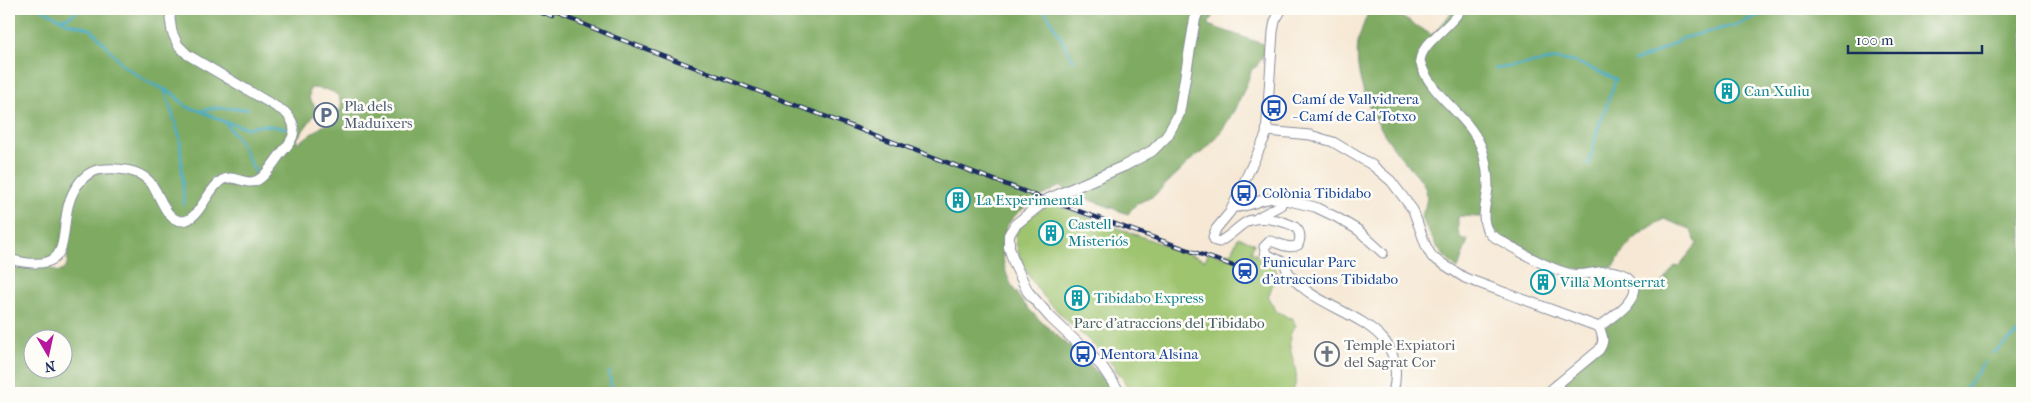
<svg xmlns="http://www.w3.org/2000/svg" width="2031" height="402" font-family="'IM FELL French Canon',serif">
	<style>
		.green { fill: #9fc46f; stroke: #5d7a66 }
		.forest { fill: #7faa62; stroke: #4d6c60; fill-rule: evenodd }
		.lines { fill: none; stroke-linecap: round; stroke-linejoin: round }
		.stream { stroke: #47acc6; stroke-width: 2.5 }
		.minor-casing { stroke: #888c99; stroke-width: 11 }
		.tertiary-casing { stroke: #888c99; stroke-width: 12 }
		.minor { stroke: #fff; stroke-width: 9 }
		.tertiary { stroke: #fff; stroke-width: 10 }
		.rail-casing { stroke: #1b2f5e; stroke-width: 4.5 }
		.rail { stroke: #fdfcf7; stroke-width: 2.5; stroke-dasharray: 8; stroke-linecap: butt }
		.labels { text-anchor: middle; stroke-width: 5; stroke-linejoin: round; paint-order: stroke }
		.culture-label { font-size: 15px; fill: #0d838f; stroke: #fdfcf7; text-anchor: start }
		.transit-label { font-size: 15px; fill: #164399; stroke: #fdfcf7; text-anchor: start }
		.service-label { font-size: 15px; fill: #4e5e75; stroke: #fdfcf7; text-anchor: start }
		.park-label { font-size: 15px; fill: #435c63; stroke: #fdfcf7 }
		.worship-label { font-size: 15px; fill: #5b616d; stroke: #fdfcf7; text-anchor: start }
	</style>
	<rect width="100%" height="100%" fill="#fdfcf7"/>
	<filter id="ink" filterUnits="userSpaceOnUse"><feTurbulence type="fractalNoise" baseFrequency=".02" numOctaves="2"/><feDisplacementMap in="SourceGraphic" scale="10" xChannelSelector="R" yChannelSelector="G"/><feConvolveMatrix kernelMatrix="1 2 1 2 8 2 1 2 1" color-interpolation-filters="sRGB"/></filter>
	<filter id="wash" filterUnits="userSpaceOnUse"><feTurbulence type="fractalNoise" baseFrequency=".0096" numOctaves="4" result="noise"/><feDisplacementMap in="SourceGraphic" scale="20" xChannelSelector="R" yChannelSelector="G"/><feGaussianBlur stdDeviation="1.12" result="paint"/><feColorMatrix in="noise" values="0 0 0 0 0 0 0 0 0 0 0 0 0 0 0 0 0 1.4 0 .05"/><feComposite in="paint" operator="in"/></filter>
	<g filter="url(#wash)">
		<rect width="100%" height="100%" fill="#f6e8d4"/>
		<path class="green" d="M 1050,203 L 1205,260 L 1209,252 L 1224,257 L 1227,252 L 1231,254 L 1238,237 L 1254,243 L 1251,252 L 1257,254 L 1256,257 L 1274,265 L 1277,272 L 1268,298 L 1278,313 L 1279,312 L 1289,318 L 1292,317 L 1296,326 C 1280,340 1299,364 1296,382 C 1295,386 1293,390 1291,393 L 1131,393 C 1123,379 1114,365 1102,353 C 1067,318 1022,289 1015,236 C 1019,222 1039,212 1050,203 Z"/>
		<path class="forest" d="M 9,9 L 1216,9 L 1208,25 L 1269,46 L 1256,67 L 1252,69 C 1243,96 1227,128 1207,148 C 1202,153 1196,155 1191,160 C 1180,171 1167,183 1156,194 C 1151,199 1144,199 1139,203 C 1134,205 1131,210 1128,214 L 1072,193 L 1060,186 C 1046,194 1021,207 1011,220 C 1004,229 1004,235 1003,245 C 998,306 1070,337 1102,378 C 1106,382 1109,388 1113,393 L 9,393 ZM 310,88 C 324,89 342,89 341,108 L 333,119 L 298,143 L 296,140 L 315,114 L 314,105 L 309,98 ZM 65,251 C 70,260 68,269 58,272 L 48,267 L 58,260 ZM 32,340 L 62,340 L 62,370 L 32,370 Z
			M 1366,9 L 1388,9 L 1432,35 L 1455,9 L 2022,9 L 2022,393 L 1542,393 L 1593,348 L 1598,342 L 1598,332 L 1621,316 L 1643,290 L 1656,290 L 1675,266 L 1678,267 L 1697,244 L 1690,229 L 1664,219 C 1640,233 1627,241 1614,267 C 1603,267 1591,270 1579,269 C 1561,268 1502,243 1493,228 C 1491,223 1490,217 1489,213 L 1479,217 L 1458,216 L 1458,232 L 1461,238 L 1468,240 L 1458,269 C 1440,256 1431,237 1421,217 C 1425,208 1428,200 1426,191 C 1423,178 1409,167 1401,157 C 1376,126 1353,85 1358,42 C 1360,33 1364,23 1368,13 Z"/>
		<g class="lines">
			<path class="stream" d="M 42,9 L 68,23 L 91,29 L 123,65 L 146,81 L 172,93 L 187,107 L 201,111 L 225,122 L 240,142 L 255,172
				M 1044,9 L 1074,61
				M 62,19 L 69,17 L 80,9
				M 1634,61 L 1654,54 L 1683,38 L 1736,25 L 1773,9
				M 1495,69 L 1558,59 L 1578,63 L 1616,79 L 1597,131 L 1589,165
				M 165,91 L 180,138 L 184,204
				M 203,110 L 216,108 L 248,109
				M 225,122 L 248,128 L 263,125 L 285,128
				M 1993,353 L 2022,330
				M 609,372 L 611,385 L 611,393
				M 1962,393 L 1985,362"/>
		</g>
	</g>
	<g filter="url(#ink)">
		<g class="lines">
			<defs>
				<path id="minor" d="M 1282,9 L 1275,21 L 1273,32 L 1266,135 L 1230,212 L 1216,229 L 1213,237 L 1215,241 L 1219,242 C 1244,228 1241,214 1276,220 C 1282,222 1289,223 1295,227 C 1301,232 1301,238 1298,245 C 1289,250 1279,243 1270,241 L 1264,247 L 1266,254 L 1283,262
					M 1461,9 C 1452,26 1421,43 1420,61 C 1430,98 1472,116 1483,152 C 1486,163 1488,176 1488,187 C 1487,203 1478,221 1491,235 C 1514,248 1545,268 1571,274 C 1584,277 1596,270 1610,271 C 1618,272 1629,275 1633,282 C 1643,298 1610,318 1599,327
					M 1267,131 L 1310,135 L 1333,142 L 1372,165 L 1391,181 L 1413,210 L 1426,246 L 1432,257 L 1465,278 L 1599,327
					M 1232,207 C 1250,209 1262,195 1281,199
					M 1257,218 L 1281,205 L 1281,199 L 1315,207 L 1336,217 L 1358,230 L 1383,253
					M 9,259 C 88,280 49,221 79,183 C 86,174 94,169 105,169 C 119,168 138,170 148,180 C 160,190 164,222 183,221 C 200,219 207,189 222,180 C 234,173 246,187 258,180 C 268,174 275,160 283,151 C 295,138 299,126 285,112 L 188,55 L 178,45 L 172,32 L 170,19 L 171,9
					M 1286,268 C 1312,318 1413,312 1393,393
					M 1547,393 L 1599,350 C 1605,342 1603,336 1599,327"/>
				<path id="tertiary" d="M 1120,393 L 1101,365 L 1051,318 L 1028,292 L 1014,263 L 1009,247 L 1009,235 L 1015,225 L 1046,200 L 1124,166 L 1152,151 L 1167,136 L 1179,114 L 1195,19 L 1199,9"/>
			</defs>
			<use href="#minor" class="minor-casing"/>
			<use href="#tertiary" class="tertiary-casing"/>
			<use href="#minor" class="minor"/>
			<use href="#tertiary" class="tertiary"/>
			<defs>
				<path id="rail" d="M 531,9 L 553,17
					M 547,9 L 617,38 L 1042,198 L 1239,268"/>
			</defs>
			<use href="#rail" class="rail-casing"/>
			<use href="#rail" class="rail"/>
		</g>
	</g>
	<defs>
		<symbol id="building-ring" viewBox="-11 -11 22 22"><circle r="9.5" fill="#fdfcf7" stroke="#0f9aa8" stroke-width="1.5"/><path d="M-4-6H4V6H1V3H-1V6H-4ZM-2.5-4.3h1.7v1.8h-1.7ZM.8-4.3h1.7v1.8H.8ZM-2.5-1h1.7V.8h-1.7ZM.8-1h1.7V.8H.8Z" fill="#0f9aa8"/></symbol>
		<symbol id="bus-ring" viewBox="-11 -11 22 22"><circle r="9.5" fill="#fdfcf7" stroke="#1a4fb4" stroke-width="1.5"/><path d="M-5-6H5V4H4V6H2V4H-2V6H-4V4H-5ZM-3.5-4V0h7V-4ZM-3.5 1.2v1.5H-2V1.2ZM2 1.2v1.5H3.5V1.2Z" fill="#1a4fb4"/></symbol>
		<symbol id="parking-ring" viewBox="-11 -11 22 22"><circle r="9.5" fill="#fdfcf7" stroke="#5c6f8a" stroke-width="1.5"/><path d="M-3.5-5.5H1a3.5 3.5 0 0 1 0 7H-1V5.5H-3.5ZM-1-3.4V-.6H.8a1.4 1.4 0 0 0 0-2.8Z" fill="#5c6f8a"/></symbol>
		<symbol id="station-ring" viewBox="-11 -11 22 22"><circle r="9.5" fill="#fdfcf7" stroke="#1a4fb4" stroke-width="1.5"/><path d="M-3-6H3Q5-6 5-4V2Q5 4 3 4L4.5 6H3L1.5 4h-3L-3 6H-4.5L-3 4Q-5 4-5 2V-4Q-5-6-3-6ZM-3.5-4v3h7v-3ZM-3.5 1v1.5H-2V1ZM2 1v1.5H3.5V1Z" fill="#1a4fb4"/></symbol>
		<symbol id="church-ring" viewBox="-11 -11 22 22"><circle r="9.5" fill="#fdfcf7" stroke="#6b7280" stroke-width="1.5"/><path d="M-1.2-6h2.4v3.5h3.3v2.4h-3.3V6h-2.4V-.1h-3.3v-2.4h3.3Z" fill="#6b7280"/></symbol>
	</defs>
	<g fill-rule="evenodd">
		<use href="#building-ring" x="1713" y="77" width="28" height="28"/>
		<use href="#bus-ring" x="1260" y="94" width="28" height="28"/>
		<use href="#parking-ring" x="312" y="101" width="28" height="28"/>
		<use href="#bus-ring" x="1230" y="179" width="28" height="28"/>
		<use href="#building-ring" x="944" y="186" width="28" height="28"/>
		<use href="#building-ring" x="1037" y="219" width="28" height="28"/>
		<use href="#station-ring" x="1231" y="257" width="28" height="28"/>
		<use href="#building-ring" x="1529" y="268" width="28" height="28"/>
		<use href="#building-ring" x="1063" y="284" width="28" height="28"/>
		<use href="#bus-ring" x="1069" y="340" width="28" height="28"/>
		<use href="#church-ring" x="1313" y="340" width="28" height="28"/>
	</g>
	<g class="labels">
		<g class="culture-label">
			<text x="1744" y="96">Can Xuliu</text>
			<text x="976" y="205">La Experimental</text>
			<text x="1068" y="229">Castell<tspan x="1068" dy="17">Misteriós</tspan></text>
			<text x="1560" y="287">Villa Montserrat</text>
			<text x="1094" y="303">Tibidabo Express</text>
		</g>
		<g class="transit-label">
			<text x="1292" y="104">Camí de Vallvidrera<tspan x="1292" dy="17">- Camí de Cal Totxo</tspan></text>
			<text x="1262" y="198">Colònia Tibidabo</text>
			<text x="1262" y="267">Funicular Parc<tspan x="1262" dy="17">d'atraccions Tibidabo</tspan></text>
			<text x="1100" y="359">Mentora Alsina</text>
		</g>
		<g class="service-label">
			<text x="344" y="111">Pla dels<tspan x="344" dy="17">Maduixers</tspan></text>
		</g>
		<g class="park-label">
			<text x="1169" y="328">Parc d'atraccions del Tibidabo</text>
		</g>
		<g class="worship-label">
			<text x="1344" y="350">Temple Expiatori<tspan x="1344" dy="17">del Sagrat Cor</tspan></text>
		</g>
	</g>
	<rect width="2031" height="402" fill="none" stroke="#fdfcf7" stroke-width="30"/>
	<g transform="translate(48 354) rotate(171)"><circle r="24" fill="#fdfcf7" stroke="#a3aaba"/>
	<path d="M0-4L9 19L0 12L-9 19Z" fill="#b5179e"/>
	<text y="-8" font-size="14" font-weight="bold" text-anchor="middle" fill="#1b2f5e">N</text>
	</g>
	<path d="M1848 45v8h134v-8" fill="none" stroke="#1b2f5e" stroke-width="2.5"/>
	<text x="1856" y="45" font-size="15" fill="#1b2f5e" stroke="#fdfcf7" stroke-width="4" paint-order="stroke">100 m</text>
</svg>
